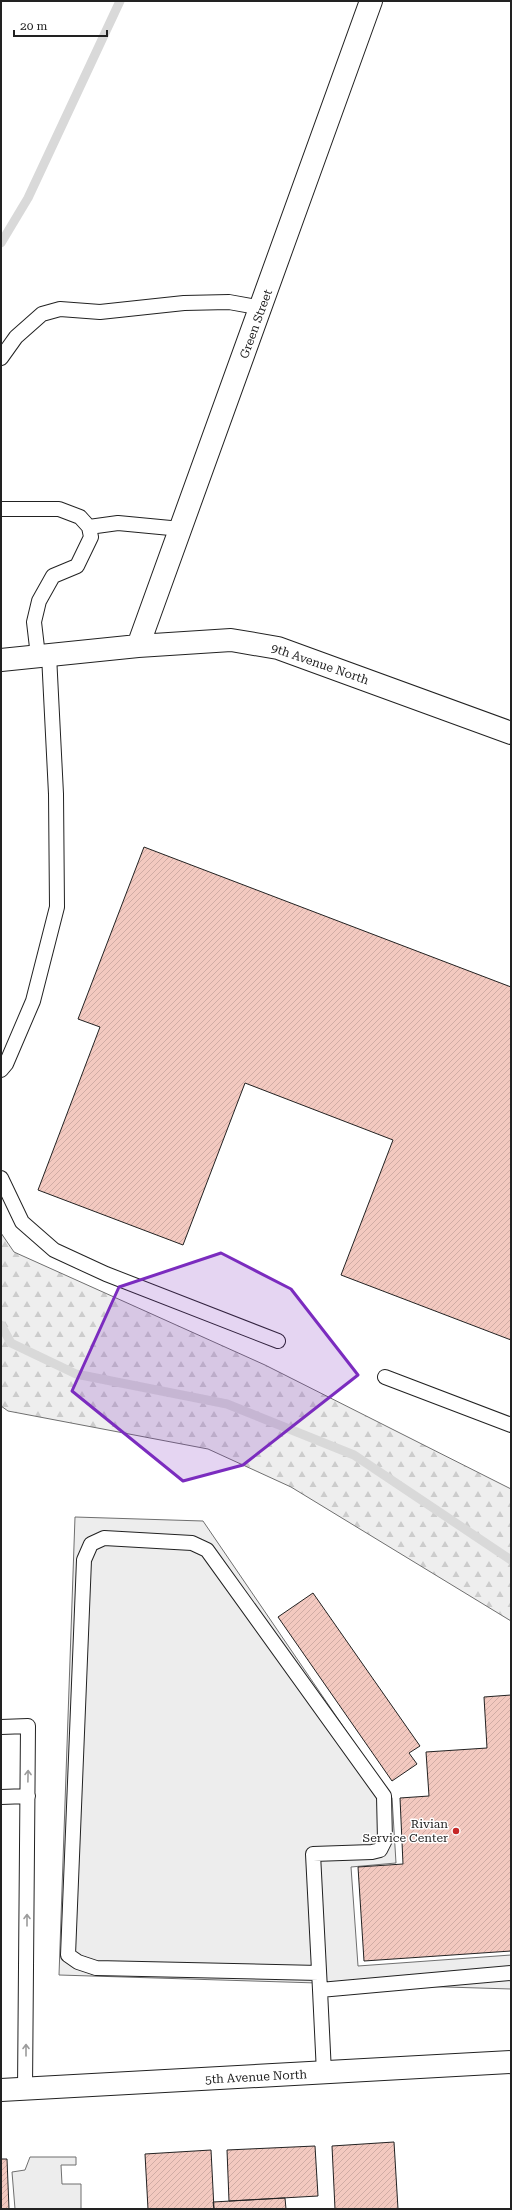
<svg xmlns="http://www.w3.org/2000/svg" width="512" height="2210" font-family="'Roboto Serif',serif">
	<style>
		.forest { fill: url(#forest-firs); stroke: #6f6f6f }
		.parking { fill: #ededed; stroke: #6f6f6f }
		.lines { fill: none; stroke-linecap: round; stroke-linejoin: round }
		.stream { stroke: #d9d9d9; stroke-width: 9 }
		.building { fill: url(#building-hatch); stroke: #222 }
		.lane-casing { stroke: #222; stroke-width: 16 }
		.street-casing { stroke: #222; stroke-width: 24 }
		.primary-casing { stroke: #222; stroke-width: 24 }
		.lane { stroke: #fff; stroke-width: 14 }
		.street { stroke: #fff; stroke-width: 22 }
		.primary { stroke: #fff; stroke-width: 22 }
		.oneway { stroke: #9c9c9c }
		.marked { fill: #7b2cbf; fill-opacity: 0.2; stroke: #7b2cbf; stroke-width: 3; stroke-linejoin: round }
		.poi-dot { fill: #c62828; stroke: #fff; stroke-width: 1.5 }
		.labels { text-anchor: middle; stroke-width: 3; stroke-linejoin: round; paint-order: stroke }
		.street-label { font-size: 12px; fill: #222; stroke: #fff }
		.poi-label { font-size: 12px; fill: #222; stroke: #fff; text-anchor: end }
	</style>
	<defs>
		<pattern id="forest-firs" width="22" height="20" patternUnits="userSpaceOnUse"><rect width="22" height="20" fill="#eee"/><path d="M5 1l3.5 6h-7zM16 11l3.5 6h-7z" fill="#ccc"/></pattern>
		<pattern id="building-hatch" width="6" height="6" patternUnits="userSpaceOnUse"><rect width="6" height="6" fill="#f3c9c0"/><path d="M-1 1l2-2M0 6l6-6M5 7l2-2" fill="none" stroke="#d0aca5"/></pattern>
	</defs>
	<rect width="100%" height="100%" fill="#fff"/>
	<path class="forest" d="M 1,1233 L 14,1252 L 265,1365 L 511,1489 L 511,1621 L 291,1487 L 208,1449 L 8,1411 L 1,1406 Z"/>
	<path class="parking" d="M 75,1517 L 203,1521 L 392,1798 L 396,1863 L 351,1867 L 358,1966 L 511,1955 L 511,1989 L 59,1975 Z
		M 30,2157 L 76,2157 L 76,2165 L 61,2165 L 62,2184 L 81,2184 L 81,2209 L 15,2209 L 12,2172 L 25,2170 Z"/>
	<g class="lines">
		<path class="stream" d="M 1,243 L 28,198 L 120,1
			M 1,1325 L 11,1343 L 76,1374 L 227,1404 L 354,1455 L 511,1560"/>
	</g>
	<path class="building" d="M 144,847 L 511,987 L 511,1340 L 341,1275 L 393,1140 L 245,1083 L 183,1245 L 38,1190 L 100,1027 L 78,1019 Z
		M 313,1593 L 420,1746 L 409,1753 L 417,1764 L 392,1781 L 278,1617 Z
		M 511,1695 L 511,1951 L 364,1961 L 358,1867 L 403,1864 L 400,1798 L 429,1796 L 426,1752 L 487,1748 L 484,1697 Z
		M 394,2142 L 398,2209 L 335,2209 L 332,2146 Z
		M 315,2146 L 318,2196 L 229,2201 L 227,2150 Z
		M 211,2150 L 214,2209 L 148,2209 L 145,2154 Z
		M 1,2159 L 7,2159 L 9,2209 L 1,2209 Z
		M 285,2198 L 286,2209 L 214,2209 L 213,2202 Z"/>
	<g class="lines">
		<defs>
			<path id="lane" d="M 1,358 L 16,337 L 42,314 L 60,309 L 100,312 L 184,303 L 229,302 L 262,308
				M 1,509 L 59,509 L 80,517 L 89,527 L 91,537 L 77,566 L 53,576 L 39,601 L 34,622 L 38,656
				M 89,527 L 118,523 L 181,529
				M 1,1070 L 6,1064 L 33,1001 L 57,907 L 56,794 L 49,655
				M 1,1178 L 22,1222 L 54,1250 L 106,1274 L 278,1341
				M 385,1377 L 511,1425
				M 1,1727 L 28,1726 L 25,2089
				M 1,1797 L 28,1796
				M 319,1973 L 96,1968 L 78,1962 L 68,1955 L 84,1560 L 91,1544 L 104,1538 L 192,1543 L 207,1550 L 384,1796 L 385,1840 L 380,1850 L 372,1852 L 313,1854 L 320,1990
				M 324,2073 L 320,1990 L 511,1973"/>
			<path id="street" d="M 138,646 L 371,1
				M 1,660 L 138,646 L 231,640 L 278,648 L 511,733"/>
			<path id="primary" d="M 1,2090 L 511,2062"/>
		</defs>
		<use href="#lane" class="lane-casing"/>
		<use href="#street" class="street-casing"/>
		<use href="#primary" class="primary-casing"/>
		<use href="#lane" class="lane"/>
		<use href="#street" class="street"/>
		<use href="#primary" class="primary"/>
	</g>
	<defs><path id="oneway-shaft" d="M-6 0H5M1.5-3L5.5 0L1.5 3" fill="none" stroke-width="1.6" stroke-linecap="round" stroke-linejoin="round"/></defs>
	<g class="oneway">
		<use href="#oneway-shaft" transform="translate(28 1776) rotate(-89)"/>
		<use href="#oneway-shaft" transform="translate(27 1920) rotate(-90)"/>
		<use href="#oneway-shaft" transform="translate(26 2050) rotate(-90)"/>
	</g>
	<path class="marked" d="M 221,1253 L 291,1289 L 358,1375 L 243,1465 L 183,1481 L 72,1391 L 119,1287 Z"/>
	<circle class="poi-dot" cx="456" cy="1831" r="4"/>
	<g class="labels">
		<g class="street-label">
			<text transform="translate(256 324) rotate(-70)" y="4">Green Street</text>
			<text transform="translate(320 664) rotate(19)" y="4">9th Avenue North</text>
			<text transform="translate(256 2077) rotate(-3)" y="4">5th Avenue North</text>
		</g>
		<g class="poi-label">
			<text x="448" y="1828">Rivian<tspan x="448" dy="14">Service Center</tspan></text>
		</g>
	</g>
	<rect width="512" height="2210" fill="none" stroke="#222222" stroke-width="4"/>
	<path d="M14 30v6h93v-6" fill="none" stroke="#222222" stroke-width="2"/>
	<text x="20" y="30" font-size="12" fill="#222222" stroke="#ffffff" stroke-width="3" paint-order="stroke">20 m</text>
</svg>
